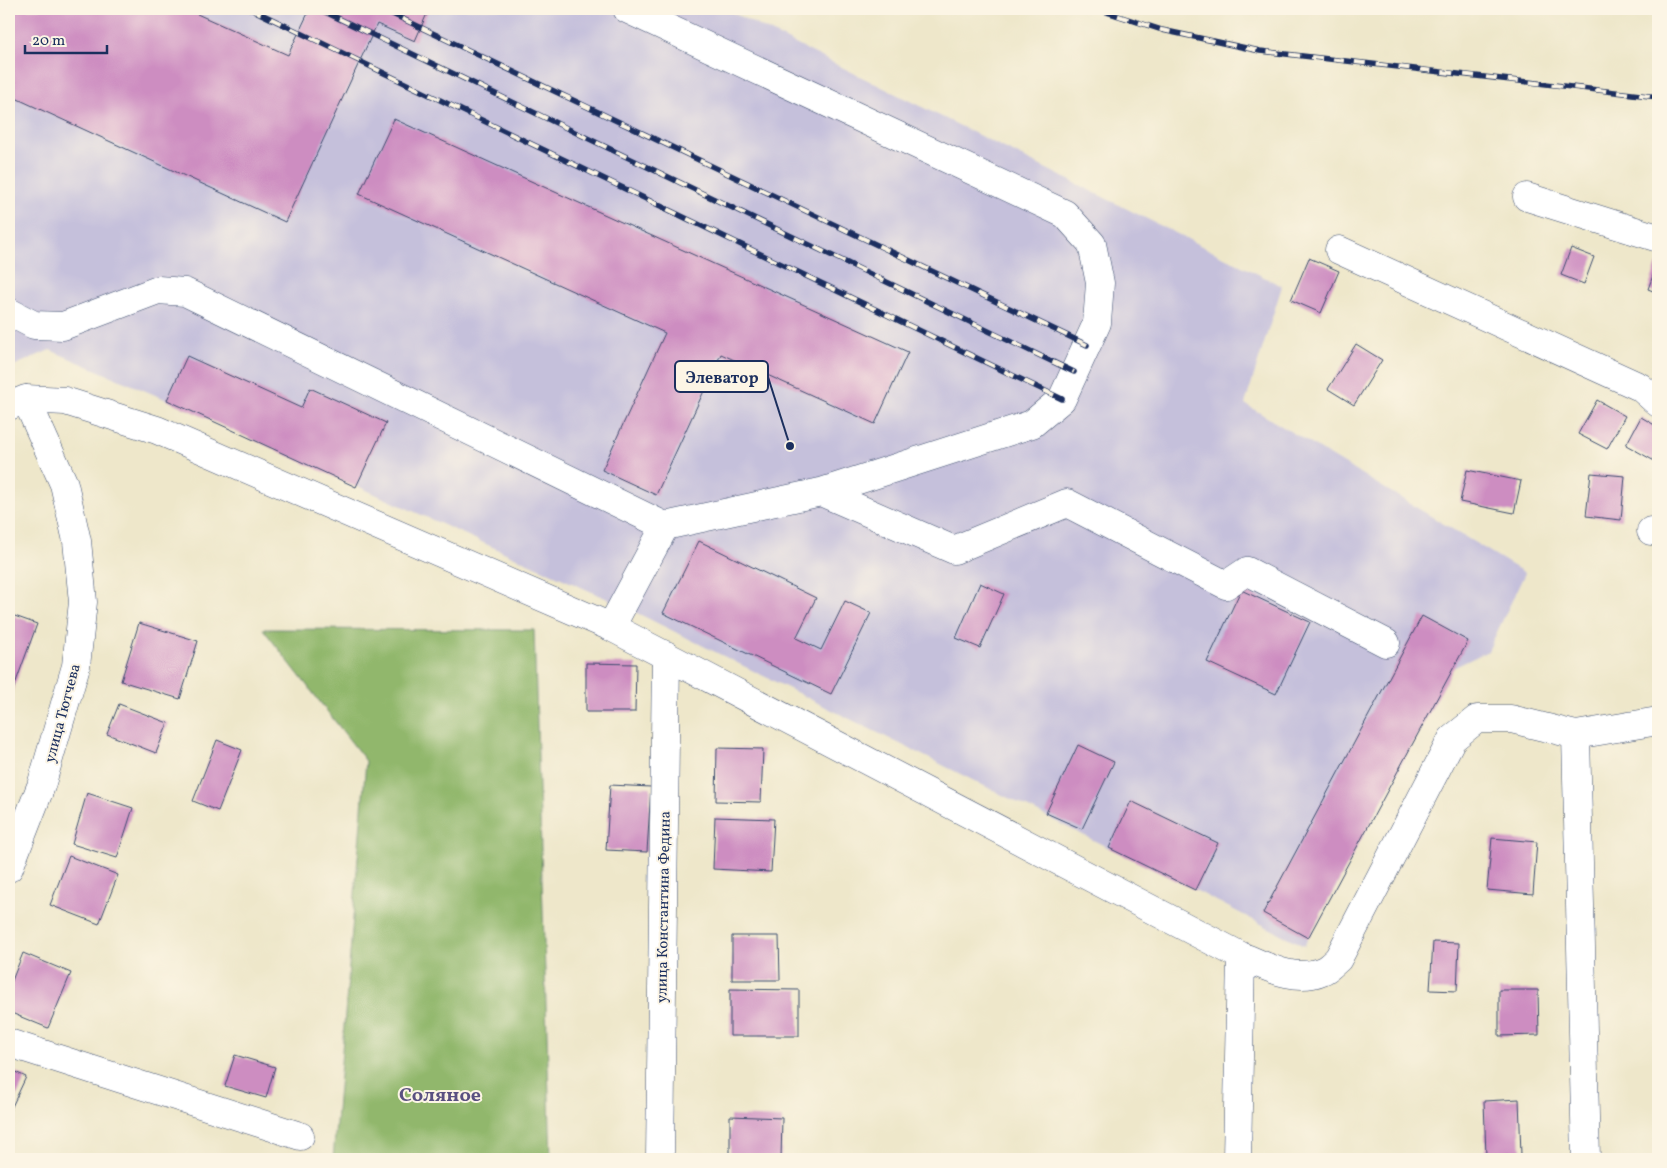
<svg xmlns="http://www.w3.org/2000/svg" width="1667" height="1168" font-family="Vollkorn,serif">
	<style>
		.industrial { fill: #c5c0db }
		.forest { fill: #91b76c; stroke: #567365 }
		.building { fill: #cd8dc1 }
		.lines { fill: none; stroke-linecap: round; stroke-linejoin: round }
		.minor-casing { stroke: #3b4b6e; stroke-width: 29 }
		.minor { stroke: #fff; stroke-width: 28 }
		.rail-casing { stroke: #1b2f5e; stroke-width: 5.5 }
		.rail { stroke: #fcf5e5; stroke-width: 4; stroke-dasharray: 11; stroke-linecap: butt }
		.labels { text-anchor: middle; stroke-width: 4; stroke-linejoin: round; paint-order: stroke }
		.street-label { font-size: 15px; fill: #1b2f5e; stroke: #fcf5e5 }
		.district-label { font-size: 20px; font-weight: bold; fill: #595081; stroke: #fcf5e5 }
		.leader { fill: none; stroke: #1b2f5e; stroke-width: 2 }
		.callout-dot { fill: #1b2f5e; stroke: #fcf5e5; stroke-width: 2 }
		.callout { fill: #fcf5e5; stroke: #1b2f5e; stroke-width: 2 }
		.callout-label { font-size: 16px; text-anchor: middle; font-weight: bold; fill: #1b2f5e }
	</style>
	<rect width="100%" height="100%" fill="#fcf5e5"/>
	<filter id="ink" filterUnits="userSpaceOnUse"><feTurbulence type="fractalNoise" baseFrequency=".02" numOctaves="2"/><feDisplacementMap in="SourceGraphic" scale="10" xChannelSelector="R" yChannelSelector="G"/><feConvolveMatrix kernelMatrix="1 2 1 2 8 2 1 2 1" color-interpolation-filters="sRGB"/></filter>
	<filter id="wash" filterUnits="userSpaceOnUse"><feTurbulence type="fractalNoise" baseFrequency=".0096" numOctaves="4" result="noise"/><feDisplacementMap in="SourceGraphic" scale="20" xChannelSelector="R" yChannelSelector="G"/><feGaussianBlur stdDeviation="1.12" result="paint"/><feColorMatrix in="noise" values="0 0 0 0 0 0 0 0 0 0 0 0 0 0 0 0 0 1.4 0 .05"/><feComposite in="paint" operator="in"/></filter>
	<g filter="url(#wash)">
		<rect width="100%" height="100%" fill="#eee7ca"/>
		<path class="industrial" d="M 9,9 L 725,9 L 1282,286 L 1245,404 L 1525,573 L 1488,651 L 1453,668 L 1304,946 L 1195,890 L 1109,848 L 623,606 L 167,400 L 50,350 L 9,368 Z"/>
		<path class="forest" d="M 263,629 L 534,630 L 551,1159 L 333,1159 L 366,761 Z"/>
		<g id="blocks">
			<path class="building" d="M 9,9 L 186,9 L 288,55 L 310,9 L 429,9 L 415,41 L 377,24 L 285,222 L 9,95 Z
				M 394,119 L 908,352 L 875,424 L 721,354 L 656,495 L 602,470 L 665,333 L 359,194 Z
				M 1571,248 L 1594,257 L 1584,284 L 1561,275 Z
				M 1309,258 L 1339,271 L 1321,313 L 1291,300 Z
				M 1658,262 L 1658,293 L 1648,289 Z
				M 1356,344 L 1382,360 L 1354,405 L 1328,389 Z
				M 187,356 L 301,408 L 310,388 L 386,423 L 356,487 L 167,400 Z
				M 1597,400 L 1625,416 L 1607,449 L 1578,434 Z
				M 1641,417 L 1658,427 L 1658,463 L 1626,445 Z
				M 1467,470 L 1521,481 L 1514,513 L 1460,502 Z
				M 1591,473 L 1625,476 L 1621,520 L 1586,516 Z
				M 699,541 L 816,598 L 796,638 L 821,650 L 845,601 L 871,613 L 831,694 L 663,613 Z
				M 980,583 L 1004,594 L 980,648 L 956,638 Z
				M 1241,590 L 1310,622 L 1276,694 L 1207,662 Z
				M 9,614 L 37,624 L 9,701 Z
				M 1422,616 L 1468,641 L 1308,938 L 1263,913 Z
				M 139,623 L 198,641 L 180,699 L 121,681 Z
				M 586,663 L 636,664 L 635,712 L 586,712 Z
				M 119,704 L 168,723 L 156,753 L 107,734 Z
				M 217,740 L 242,750 L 218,811 L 193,801 Z
				M 1078,745 L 1114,762 L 1082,829 L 1046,813 Z
				M 717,748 L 763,749 L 761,802 L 716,801 Z
				M 610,785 L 651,787 L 647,852 L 606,850 Z
				M 87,793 L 133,808 L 117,858 L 72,844 Z
				M 1131,801 L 1218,843 L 1195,890 L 1109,848 Z
				M 715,817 L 774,819 L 771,872 L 713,869 Z
				M 1492,838 L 1537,842 L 1533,894 L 1487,890 Z
				M 69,856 L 118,875 L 99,924 L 50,905 Z
				M 732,936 L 779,936 L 780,980 L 732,980 Z
				M 1433,942 L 1459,943 L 1457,991 L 1430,990 Z
				M 23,953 L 71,973 L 48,1028 L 9,1012 L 9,988 Z
				M 730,989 L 799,990 L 799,1036 L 730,1036 Z
				M 1499,990 L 1538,990 L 1539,1035 L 1499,1036 Z
				M 235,1055 L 275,1067 L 266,1098 L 225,1086 Z
				M 9,1069 L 26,1077 L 9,1113 Z
				M 1519,1099 L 1521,1155 L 1486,1156 L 1484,1101 Z
				M 730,1116 L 782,1118 L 781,1159 L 730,1159 Z"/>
		</g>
	</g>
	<g filter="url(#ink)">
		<use href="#blocks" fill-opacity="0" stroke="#3b4b6e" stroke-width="1"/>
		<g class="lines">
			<defs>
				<path id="minor" d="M 1527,197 L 1658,238
					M 1339,250 L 1640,387 L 1658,403
					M 9,312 L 34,325 L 63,326 L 158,290 L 185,292 L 665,526
					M 9,406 L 26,399 L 65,401 L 157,430 L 611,627 L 1241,956 C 1266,966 1295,983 1322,971 C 1328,969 1333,963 1338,959 L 1452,739 L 1477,719 L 1511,719 L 1576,735 L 1658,721
					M 821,492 L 954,550 L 1067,503 L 1226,585 L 1247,571 L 1386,643
					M 1651,531 L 1658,531
					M 611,627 L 665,526 L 821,492 L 1032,424 L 1062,399 L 1097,323 L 1100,283 L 1092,244 L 1065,214 L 627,9
					M 1576,735 L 1586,1159
					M 9,868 L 41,786 L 76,666 L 83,602 L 77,541 L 64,484 L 26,399
					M 9,1043 L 300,1136
					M 660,1159 L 666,655
					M 1237,1159 L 1241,956"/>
			</defs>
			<use href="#minor" class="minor-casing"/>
			<use href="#minor" class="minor"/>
			<defs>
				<path id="rail" d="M 251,9 L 1062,399
					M 319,9 L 1074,372
					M 382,9 L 1087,345
					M 1097,9 L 1162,30 L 1260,51 L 1658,97"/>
			</defs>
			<use href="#rail" class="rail-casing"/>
			<use href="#rail" class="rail"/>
		</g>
	</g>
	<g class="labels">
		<g class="street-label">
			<text transform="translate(62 713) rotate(-75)" y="5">улица Тютчева</text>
			<text transform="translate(663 907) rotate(-89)" y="5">улица Константина Федина</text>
		</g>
		<g class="district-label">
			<text x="440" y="1101">Соляное</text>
		</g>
	</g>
	<path class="leader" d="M790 446L768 377"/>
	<circle class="callout-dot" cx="790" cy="446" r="5"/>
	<rect class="callout" x="675" y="361" width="93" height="31" rx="5"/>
	<g class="callout-label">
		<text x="722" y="383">Элеватор</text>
	</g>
	<rect width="1667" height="1168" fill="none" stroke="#fcf5e5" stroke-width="30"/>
	<path d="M25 45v8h82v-8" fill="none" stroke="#1b2f5e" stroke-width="2.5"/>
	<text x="32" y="45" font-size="15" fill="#1b2f5e" stroke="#fcf5e5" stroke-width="4" paint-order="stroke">20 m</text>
</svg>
